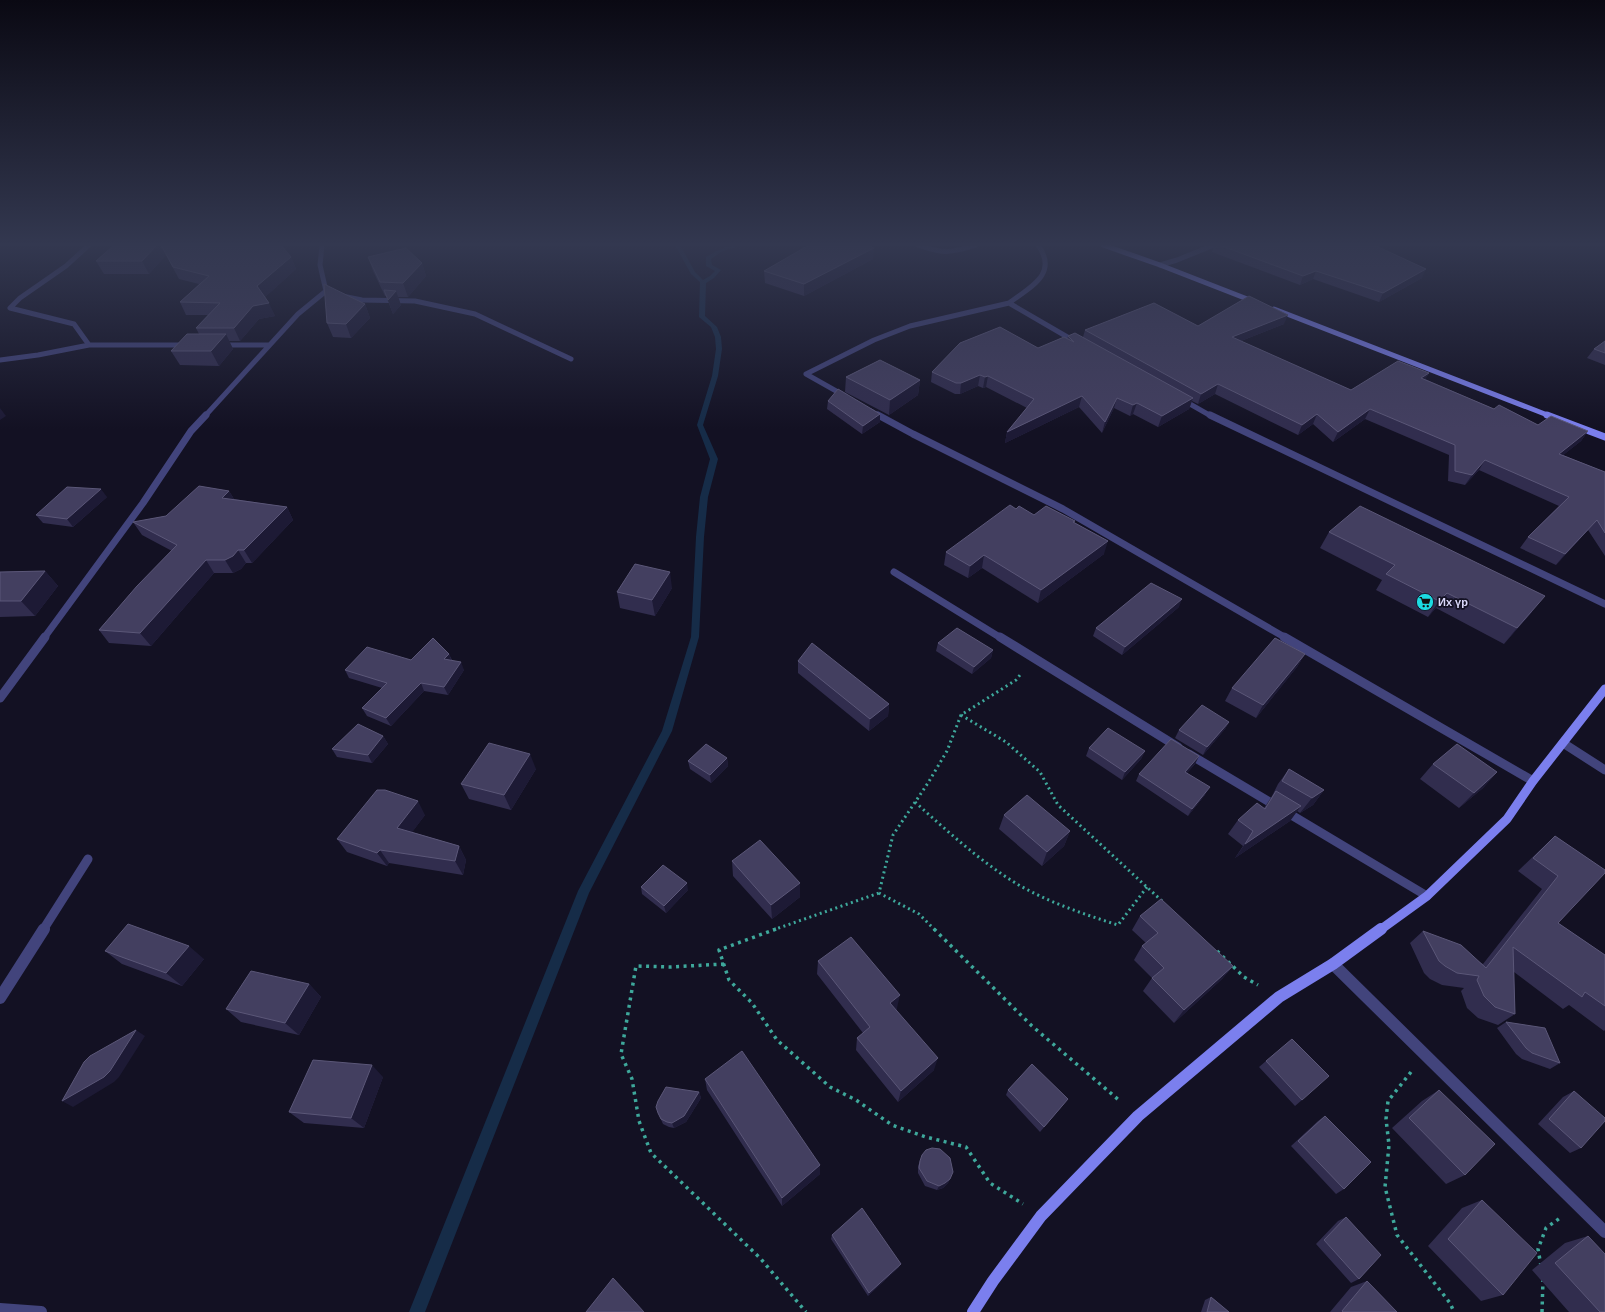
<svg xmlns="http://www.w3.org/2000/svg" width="1605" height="1312" font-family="Arial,sans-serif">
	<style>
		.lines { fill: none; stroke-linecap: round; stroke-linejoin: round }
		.stream { fill: #162c48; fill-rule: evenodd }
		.path-far1 { stroke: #3ea89b; stroke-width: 3; stroke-dasharray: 2 3.5; stroke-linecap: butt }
		.path { stroke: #3ea89b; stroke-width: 3.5; stroke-dasharray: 3 4.5; stroke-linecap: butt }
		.street-far3 { stroke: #42447c; stroke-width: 5 }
		.street-far2 { stroke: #42447c; stroke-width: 7 }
		.street-far1 { stroke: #42447c; stroke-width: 9 }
		.street { stroke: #42447c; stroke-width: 12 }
		.secondary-far3 { stroke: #7b7fee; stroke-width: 5 }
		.secondary-far2 { stroke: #7b7fee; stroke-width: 7 }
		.secondary-far1 { stroke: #7b7fee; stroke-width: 9 }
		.secondary { stroke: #7b7fee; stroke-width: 12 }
		.wall { fill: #312d4e }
		.shaded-wall { fill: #1d1a35 }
		.building { fill: #433f60; stroke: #5b5778 }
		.labels { text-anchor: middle; stroke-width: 3.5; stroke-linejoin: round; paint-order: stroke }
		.poi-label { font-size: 11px; font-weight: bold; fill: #dad8fa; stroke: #131123; text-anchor: start }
	</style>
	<rect width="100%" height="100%" fill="#131123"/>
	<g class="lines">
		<path class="stream" d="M 675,245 L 680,245 L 695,272 L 703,280 L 710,276 L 715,271 L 706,266 L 706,257 C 717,250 728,245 741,245 L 721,252 L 711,259 L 712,265 L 721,270 L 714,278 L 706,283 L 705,316 L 717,327 L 721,337 L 722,349 L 718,376 L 703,425 L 718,459 L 708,497 L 704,537 L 699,637 L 672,731 L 589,893 L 425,1312 L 409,1312 L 578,891 L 662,731 L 691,637 L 696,537 L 700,497 L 710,459 L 697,425 L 712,376 L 716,349 L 715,337 L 711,327 L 699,317 L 700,282 L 691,274 Z"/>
		<path class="path-far1" d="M 961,715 L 1006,742 L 1040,772 L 1058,805 L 1162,901
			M 915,802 C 947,831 980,861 1017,884 C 1048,902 1083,914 1118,925 L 1147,887
			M 773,930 L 879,893
			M 935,930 L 919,914 L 879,893 L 893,835 L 928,783 L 947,751 L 961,715 L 1016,680 L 1020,675"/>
		<path class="path" d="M 776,929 L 719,950 L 729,980 L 752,1003 L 777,1040 L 830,1087 L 856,1100 L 892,1125 L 926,1137 L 966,1147 L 990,1183 L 1023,1204
			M 934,929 L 1032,1026 L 1120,1101
			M 1217,951 L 1244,977 L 1258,985
			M 724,964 L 671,967 L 636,966 L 621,1054 L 632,1079 L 639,1121 L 651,1153 L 760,1258 L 806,1312
			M 1411,1072 L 1388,1101 L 1386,1119 L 1389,1145 L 1385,1187 L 1397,1235 L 1450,1303 L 1454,1312
			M 1541,1266 L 1538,1249 L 1546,1228 L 1560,1218
			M 1542,1312 L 1543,1279"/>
		<path class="street-far3" d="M 89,245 L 66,266 L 20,298 L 10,308 L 74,324 L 89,345 L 188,345
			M 918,245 C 942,254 952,253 976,245
			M 1160,265 L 1177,260 L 1214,245
			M 342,296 L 362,300 L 415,301 L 475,314 L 571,359
			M 1009,303 C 1030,287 1059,274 1038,245
			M 221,345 L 268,345
			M 0,360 L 38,355 L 89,345
			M 806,374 L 874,340 L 910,326 L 1009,303 L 1076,342
			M 806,374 L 845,396
			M 1183,400 L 1211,416
			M 871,411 L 879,416
			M 205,416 L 298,314 L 326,291 L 320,265 L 322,245"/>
		<path class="street-far2" d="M 878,415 L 913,434 L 1063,509 L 1286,638
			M 1210,415 L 1605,604
			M 894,572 L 1001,638
			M 44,638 L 143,503 L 191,431 L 206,415"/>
		<path class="street-far1" d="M 1000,637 L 1178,747
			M 1284,637 L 1533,781
			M 0,698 L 45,637
			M 1563,743 L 1605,770
			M 1189,754 L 1427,896
			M 43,930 L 88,859"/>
		<path class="street" d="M 1333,964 L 1605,1232
			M 0,998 L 44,929
			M 0,1309 L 41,1312"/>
		<path class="secondary-far3" d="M 1103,245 L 1160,265 L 1255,302
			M 1274,309 L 1550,416"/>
		<path class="secondary-far2" d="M 1547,415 L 1605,437"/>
		<path class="secondary-far1" d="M 1380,930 L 1427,896 L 1507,819 L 1533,781 L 1605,689"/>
		<path class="secondary" d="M 973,1312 L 993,1281 L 1041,1216 L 1138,1116 L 1279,997 L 1333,964 L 1381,929"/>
	</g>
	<path class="wall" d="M 114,245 L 291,257 L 296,269 L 265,297 L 275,316 L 259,319 L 240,341 L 229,341 L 233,349 L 219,366 L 180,365 L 171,351 L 199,334 L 196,328 L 208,315 L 186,315 L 180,302 L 199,284 L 179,279 L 166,255 L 149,274 L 104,274 L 96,261 Z
		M 1214,245 L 1374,245 L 1422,278 L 1379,302 L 1313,279 L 1300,285 L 1212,252 Z
		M 368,257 L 422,263 L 426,276 L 408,297 L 398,297 L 401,305 L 393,314 L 386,296 L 385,296 L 373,271 Z
		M 873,259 L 804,296 L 765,283 L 764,271 Z
		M 365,304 L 370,318 L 351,338 L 333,337 L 327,323 Z
		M 1284,324 L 1241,341 L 1351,390 L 1429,373 L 1425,379 L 1494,409 L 1538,425 L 1588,431 L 1581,441 L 1563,455 L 1605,472 L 1605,556 L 1588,530 L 1556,565 L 1520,548 L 1528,537 L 1559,506 L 1479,470 L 1465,485 L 1448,481 L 1449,455 L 1365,419 L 1333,442 L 1313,424 L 1298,435 L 1215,394 L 1198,404 L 1192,401 L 1189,409 L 1158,427 L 1133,414 L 1130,416 L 1114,408 L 1102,433 L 1079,407 L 1005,443 L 1007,432 L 1027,408 L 986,387 L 983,388 L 978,386 L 960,394 L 955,394 L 931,382 L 932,372 L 1038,348 L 1067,339 L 1068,336 L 1083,337 L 1085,330 L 1198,326 Z
		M 1605,341 L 1605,365 L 1587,358 L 1594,349 Z
		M 846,377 L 920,380 L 918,395 L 889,415 L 845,392 Z
		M 828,401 L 880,422 L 862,434 L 827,409 Z
		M 229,491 L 234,499 L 287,507 L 293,520 L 252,563 L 246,563 L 241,569 L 233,573 L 214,573 L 151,646 L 109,643 L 99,630 L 172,551 L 142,535 L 133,522 L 166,516 Z
		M 107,497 L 73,527 L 43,523 L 36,515 Z
		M 1034,515 L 1074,522 L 1104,554 L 1038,603 L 982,568 L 968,578 L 944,565 L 946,552 Z
		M 1329,532 L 1532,612 L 1504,644 L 1436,608 L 1428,617 L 1376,590 L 1382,580 L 1320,548 Z
		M 45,571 L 58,586 L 35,616 L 0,617 L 0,572 Z
		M 672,588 L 655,616 L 620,608 L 617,592 Z
		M 1179,607 L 1122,655 L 1093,636 L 1096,628 Z
		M 938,643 L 993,650 L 991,658 L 972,674 L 936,651 Z
		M 449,654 L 452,660 L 464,670 L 448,695 L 424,691 L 391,726 L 367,716 L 362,708 L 382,688 L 349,678 L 345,670 Z
		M 1305,654 L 1297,667 L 1256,718 L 1225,701 L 1232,688 Z
		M 798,661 L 889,704 L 888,716 L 869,731 L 798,673 Z
		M 1229,722 L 1225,729 L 1203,755 L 1175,738 L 1179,730 Z
		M 383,736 L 388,744 L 372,763 L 337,757 L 332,749 Z
		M 1089,748 L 1145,751 L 1141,759 L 1122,780 L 1086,756 Z
		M 1199,756 L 1195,764 L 1187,773 L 1205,795 L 1188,816 L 1136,781 L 1139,774 Z
		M 727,758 L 728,766 L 711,783 L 690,769 L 688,761 Z
		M 1433,764 L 1497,772 L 1483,788 L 1459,808 L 1420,779 Z
		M 536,769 L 511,810 L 469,799 L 461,784 Z
		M 1289,769 L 1324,790 L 1313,805 L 1300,813 L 1297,811 L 1290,821 L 1235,858 L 1243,846 L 1228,834 L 1238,820 L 1264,808 L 1272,796 L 1278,784 Z
		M 425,815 L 412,832 L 459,846 L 466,860 L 463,875 L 389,863 L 387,866 L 347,852 L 337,839 Z
		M 1004,815 L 1070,831 L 1064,846 L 1042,866 L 999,829 Z
		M 1555,836 L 1605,870 L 1558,923 L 1605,955 L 1605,1030 L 1604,1031 L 1569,1005 L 1563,1009 L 1514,972 L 1515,1014 L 1498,1025 L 1478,1018 L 1467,1008 L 1461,991 L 1464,988 L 1442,985 L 1430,979 L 1424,973 L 1410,943 L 1423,931 L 1483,964 L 1542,889 L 1518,871 L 1540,850 Z
		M 732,861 L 800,897 L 772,919 L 733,876 Z
		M 641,887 L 688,890 L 666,913 L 642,894 Z
		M 1140,916 L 1233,966 L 1222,979 L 1174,1023 L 1143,991 L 1152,978 L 1134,960 L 1142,946 L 1146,943 L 1132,930 Z
		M 105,951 L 204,959 L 182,986 L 122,964 Z
		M 818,961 L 897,1008 L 896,1009 L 934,1070 L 898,1102 L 856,1050 L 857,1038 L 863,1033 L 817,974 Z
		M 309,984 L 321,997 L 299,1035 L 241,1022 L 226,1009 Z
		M 1506,1022 L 1560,1063 L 1550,1069 L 1522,1059 L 1516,1054 L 1497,1028 Z
		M 1266,1061 L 1302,1100 L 1295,1106 L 1259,1067 Z
		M 383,1077 L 364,1128 L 304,1123 L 289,1112 Z
		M 705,1079 L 820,1165 L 820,1174 L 782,1206 L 707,1090 Z
		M 1008,1090 L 1064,1104 L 1040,1132 L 1006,1095 Z
		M 1439,1090 L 1465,1175 L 1446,1184 L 1392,1128 L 1422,1101 Z
		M 1574,1091 L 1581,1148 L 1570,1153 L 1538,1124 L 1563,1097 Z
		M 699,1092 L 701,1098 L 686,1122 L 674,1128 L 669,1127 L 663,1124 L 658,1113 Z
		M 1325,1116 L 1344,1189 L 1336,1194 L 1291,1146 L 1318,1121 Z
		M 920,1161 L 950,1179 L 948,1183 L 943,1188 L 937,1190 L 925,1186 L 918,1173 L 918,1166 Z
		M 1482,1200 L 1503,1295 L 1481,1301 L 1428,1246 L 1462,1208 Z
		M 1346,1217 L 1359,1279 L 1351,1283 L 1316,1244 L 1338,1221 Z
		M 832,1235 L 899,1267 L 868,1296 L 831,1239 Z
		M 1588,1236 L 1605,1312 L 1569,1312 L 1532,1270 L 1565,1243 Z
		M 1367,1281 L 1397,1312 L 1330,1312 L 1351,1287 Z
		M 1211,1297 L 1229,1312 L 1201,1312 L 1205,1300 Z"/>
	<path class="shaded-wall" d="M 157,245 L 161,245 L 166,255 L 149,274 L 142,261 Z
		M 874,248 L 873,259 L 804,296 L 804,284 Z
		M 291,257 L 296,269 L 263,299 L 257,286 Z
		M 422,263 L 426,276 L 408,297 L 403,283 Z
		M 1426,269 L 1422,278 L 1379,302 L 1383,293 Z
		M 1316,271 L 1313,279 L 1300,285 L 1303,276 Z
		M 396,291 L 401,305 L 393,314 L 388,300 Z
		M 269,303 L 275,316 L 259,319 L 240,341 L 234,328 L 253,306 Z
		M 365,304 L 370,318 L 351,338 L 346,324 Z
		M 1288,315 L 1284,324 L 1228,346 L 1232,337 Z
		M 226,334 L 233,349 L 219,366 L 211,351 Z
		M 1429,373 L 1423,383 L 1421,378 Z
		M 980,375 L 978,386 L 960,394 L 961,383 Z
		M 988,376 L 986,387 L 983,388 L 985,377 Z
		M 920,380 L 918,395 L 889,415 L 890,400 Z
		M 1218,384 L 1215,394 L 1198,404 L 1201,394 Z
		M 1082,396 L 1079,407 L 1005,443 L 1007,432 Z
		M 1117,398 L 1114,408 L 1102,433 L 1105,422 Z
		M 1193,398 L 1189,409 L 1158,427 L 1162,416 Z
		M 1137,403 L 1133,414 L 1130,416 L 1133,405 Z
		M 0,408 L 6,416 L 0,420 Z
		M 1370,409 L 1365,419 L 1333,442 L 1338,432 Z
		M 880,414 L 880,422 L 862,434 L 863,426 Z
		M 1317,414 L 1313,424 L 1298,435 L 1302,425 Z
		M 1588,431 L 1581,441 L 1552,464 L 1559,454 Z
		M 1485,460 L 1479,470 L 1465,485 L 1472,475 Z
		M 101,489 L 107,497 L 73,527 L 67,519 Z
		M 229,491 L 237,504 L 222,498 Z
		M 287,507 L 293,520 L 252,563 L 244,550 Z
		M 1597,520 L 1588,530 L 1556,565 L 1565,554 Z
		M 1108,541 L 1104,554 L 1038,603 L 1041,590 Z
		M 238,550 L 246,563 L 241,569 L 233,573 L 225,560 Z
		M 984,555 L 982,568 L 968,578 L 970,566 Z
		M 206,560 L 214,573 L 151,646 L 140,633 Z
		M 45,571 L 58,586 L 35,616 L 21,601 Z
		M 670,572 L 672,588 L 655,616 L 652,600 Z
		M 1447,593 L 1436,608 L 1428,617 L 1439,601 Z
		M 1545,596 L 1532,612 L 1504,644 L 1517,628 Z
		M 1182,599 L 1179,607 L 1122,655 L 1125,647 Z
		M 993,650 L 991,658 L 972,674 L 974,667 Z
		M 449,654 L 452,662 L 444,659 Z
		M 1305,654 L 1297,667 L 1256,718 L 1263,705 Z
		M 461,662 L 464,670 L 448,695 L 444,687 Z
		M 421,683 L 424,691 L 391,726 L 386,718 Z
		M 889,704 L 888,716 L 869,731 L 870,719 Z
		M 1229,722 L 1225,729 L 1203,755 L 1207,747 Z
		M 383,736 L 388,744 L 372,763 L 368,755 Z
		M 1145,751 L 1141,759 L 1122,780 L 1125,772 Z
		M 530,754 L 536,769 L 511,810 L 504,795 Z
		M 1199,756 L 1195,764 L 1181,780 L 1185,772 Z
		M 727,758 L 728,766 L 711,783 L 710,775 Z
		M 1497,772 L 1483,788 L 1459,808 L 1474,793 Z
		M 1210,787 L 1205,795 L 1188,816 L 1192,809 Z
		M 1324,790 L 1313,805 L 1300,813 L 1312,798 Z
		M 418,801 L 425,815 L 405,842 L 397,828 Z
		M 1301,806 L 1290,821 L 1235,858 L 1245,844 Z
		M 1070,831 L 1064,846 L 1042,866 L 1047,852 Z
		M 459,846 L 466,860 L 463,875 L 455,861 Z
		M 380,850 L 389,863 L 387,866 L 377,853 Z
		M 687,883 L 688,890 L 666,913 L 664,906 Z
		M 800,883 L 800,897 L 772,919 L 771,905 Z
		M 189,946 L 204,959 L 182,986 L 166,973 Z
		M 1233,966 L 1222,979 L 1174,1023 L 1184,1010 Z
		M 309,984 L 321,997 L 299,1035 L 285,1023 Z
		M 900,995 L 897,1008 L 888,1015 L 890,1003 Z
		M 136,1030 L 145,1036 L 119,1077 L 114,1082 L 73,1107 L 62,1101 Z
		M 938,1058 L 934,1070 L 898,1102 L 901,1091 Z
		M 372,1065 L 383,1077 L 364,1128 L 351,1118 Z
		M 699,1092 L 701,1098 L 686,1122 L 674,1128 L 672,1123 Z
		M 820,1165 L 820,1174 L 782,1206 L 782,1198 Z
		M 950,1179 L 948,1183 L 943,1188 L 937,1190 L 939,1186 Z
		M 901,1264 L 899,1267 L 868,1296 L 869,1293 Z"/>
	<path class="building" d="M 114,245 L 157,245 L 142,261 L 96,261 Z
		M 161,245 L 281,245 L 291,257 L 257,286 L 269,303 L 253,306 L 234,328 L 196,328 L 220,303 L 180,302 L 209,276 L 173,267 Z
		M 809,245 L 868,245 L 874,248 L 804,284 L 764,271 Z
		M 1219,245 L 1374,245 L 1426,269 L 1383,293 L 1316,271 L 1303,276 Z
		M 406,248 L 422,263 L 403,283 L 380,282 L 368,257 Z
		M 324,284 L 365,304 L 346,324 L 327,323 Z
		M 384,290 L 396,291 L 388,300 Z
		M 1249,296 L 1288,315 L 1232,337 L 1351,390 L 1398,361 L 1429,373 L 1421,378 L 1494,409 L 1499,405 L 1538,425 L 1551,416 L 1588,431 L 1559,454 L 1605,472 L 1605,533 L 1597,520 L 1565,554 L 1528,537 L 1569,497 L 1485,460 L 1472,475 L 1455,471 L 1455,445 L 1370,409 L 1338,432 L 1317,414 L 1302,425 L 1218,384 L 1201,394 L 1085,330 L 1154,303 L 1198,326 Z
		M 1000,327 L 1038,348 L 1064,337 L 1074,342 L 1068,336 L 1075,333 L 1193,398 L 1162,416 L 1137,403 L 1133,405 L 1117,398 L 1105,422 L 1082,396 L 1007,432 L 1034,399 L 988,376 L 985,377 L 980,375 L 961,383 L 956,383 L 932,372 L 960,343 Z
		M 187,334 L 226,334 L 211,351 L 171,351 Z
		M 1605,341 L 1605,353 L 1594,349 Z
		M 880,360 L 920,380 L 890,400 L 846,377 Z
		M 838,389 L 880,414 L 863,426 L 828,401 Z
		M 199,486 L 229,491 L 222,498 L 287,507 L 244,550 L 238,550 L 233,556 L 225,560 L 206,560 L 140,633 L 99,630 L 137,586 L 177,545 L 133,522 L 166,516 Z
		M 67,487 L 101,489 L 67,519 L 36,515 Z
		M 1010,505 L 1016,509 L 1019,506 L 1034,515 L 1046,506 L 1075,521 L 1073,522 L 1108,541 L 1041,590 L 984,555 L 970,566 L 946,552 Z
		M 1360,506 L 1545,596 L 1517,628 L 1447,593 L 1439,601 L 1386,574 L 1395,565 L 1329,532 Z
		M 635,564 L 670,572 L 652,600 L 617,592 Z
		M 45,571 L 21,601 L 0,601 L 0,572 Z
		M 1151,583 L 1182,599 L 1125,647 L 1096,628 Z
		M 957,628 L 993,650 L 974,667 L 938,643 Z
		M 433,638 L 449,654 L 444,659 L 461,662 L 444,687 L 421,683 L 386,718 L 362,708 L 387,683 L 345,670 L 367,647 L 411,660 Z
		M 1275,638 L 1305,654 L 1263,705 L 1232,688 Z
		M 812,643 L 889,704 L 870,719 L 798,661 Z
		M 1202,705 L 1229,722 L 1207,747 L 1179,730 Z
		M 358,724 L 383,736 L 368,755 L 332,749 Z
		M 1108,728 L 1145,751 L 1125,772 L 1089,748 Z
		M 1171,739 L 1199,756 L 1185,772 L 1210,787 L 1192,809 L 1139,774 Z
		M 489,743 L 530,754 L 504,795 L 461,784 Z
		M 706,744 L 727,758 L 710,775 L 688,761 Z
		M 1457,744 L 1497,772 L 1474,793 L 1433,764 Z
		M 1289,769 L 1324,790 L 1312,798 L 1282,781 Z
		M 377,790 L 385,790 L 418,801 L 397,828 L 459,846 L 455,861 L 380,850 L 377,853 L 337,839 Z
		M 1276,791 L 1301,806 L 1245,844 L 1253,831 L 1238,820 L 1257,803 L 1265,809 Z
		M 1027,795 L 1070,831 L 1047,852 L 1004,815 Z
		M 1555,836 L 1605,870 L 1605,873 L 1558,923 L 1605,955 L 1605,1006 L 1585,992 L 1582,997 L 1513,947 L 1515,1014 L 1495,1007 L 1484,996 L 1477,980 L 1479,976 L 1457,973 L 1445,966 L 1439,961 L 1423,931 L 1461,945 L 1486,968 L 1558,876 L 1533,858 Z
		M 760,840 L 800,883 L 771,905 L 732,861 Z
		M 663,865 L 687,883 L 664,906 L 641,887 Z
		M 1161,899 L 1233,966 L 1184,1010 L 1152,978 L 1164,968 L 1142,946 L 1158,933 L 1140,916 Z
		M 128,924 L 189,946 L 166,973 L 105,951 Z
		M 851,937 L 900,995 L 890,1003 L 938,1058 L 901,1091 L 857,1038 L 870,1027 L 818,961 Z
		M 251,971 L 309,984 L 285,1023 L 226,1009 Z
		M 1506,1022 L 1545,1028 L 1560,1063 L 1532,1053 L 1526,1048 Z
		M 136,1030 L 110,1071 L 104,1077 L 62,1101 L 84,1062 L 90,1056 Z
		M 1292,1039 L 1329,1076 L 1302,1100 L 1266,1061 Z
		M 742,1051 L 820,1165 L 782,1198 L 705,1079 Z
		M 313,1060 L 372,1065 L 351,1118 L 289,1112 Z
		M 1032,1064 L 1068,1099 L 1044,1127 L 1008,1090 Z
		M 666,1087 L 699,1092 L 684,1116 L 672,1123 L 667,1122 L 661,1119 L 658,1113 L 656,1107 L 658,1101 Z
		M 1439,1090 L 1495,1144 L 1465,1175 L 1409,1118 Z
		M 1574,1091 L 1605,1118 L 1605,1121 L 1581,1148 L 1549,1119 Z
		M 1325,1116 L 1371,1162 L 1344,1189 L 1298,1141 Z
		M 932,1148 L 940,1149 L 950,1158 L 953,1172 L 950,1179 L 945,1183 L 939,1186 L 927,1181 L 919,1168 L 920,1161 L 922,1155 L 926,1150 Z
		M 1482,1200 L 1537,1253 L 1503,1295 L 1448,1239 Z
		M 862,1208 L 901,1264 L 869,1293 L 832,1235 Z
		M 1346,1217 L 1381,1255 L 1359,1279 L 1324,1240 Z
		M 1588,1236 L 1605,1254 L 1605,1312 L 1600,1312 L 1555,1263 Z
		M 613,1278 L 644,1312 L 586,1312 Z
		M 1367,1281 L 1397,1312 L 1343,1312 L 1342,1311 Z
		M 1211,1297 L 1229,1312 L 1207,1312 Z"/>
	<linearGradient id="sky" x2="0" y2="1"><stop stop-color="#0a0913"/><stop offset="0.57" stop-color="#333850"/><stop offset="1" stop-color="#333850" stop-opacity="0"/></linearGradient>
	<rect width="1605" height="429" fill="url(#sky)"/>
	<defs>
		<symbol id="supermarket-disc" viewBox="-11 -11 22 22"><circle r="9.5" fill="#1cdbe2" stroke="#131123"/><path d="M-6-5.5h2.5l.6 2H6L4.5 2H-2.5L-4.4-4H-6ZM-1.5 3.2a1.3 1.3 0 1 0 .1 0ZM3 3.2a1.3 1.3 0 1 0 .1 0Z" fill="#111"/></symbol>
	</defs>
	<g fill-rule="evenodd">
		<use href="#supermarket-disc" x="1415" y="592" width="20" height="20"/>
	</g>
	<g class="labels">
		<g class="poi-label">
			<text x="1438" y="606">Их үр</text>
		</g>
	</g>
</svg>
